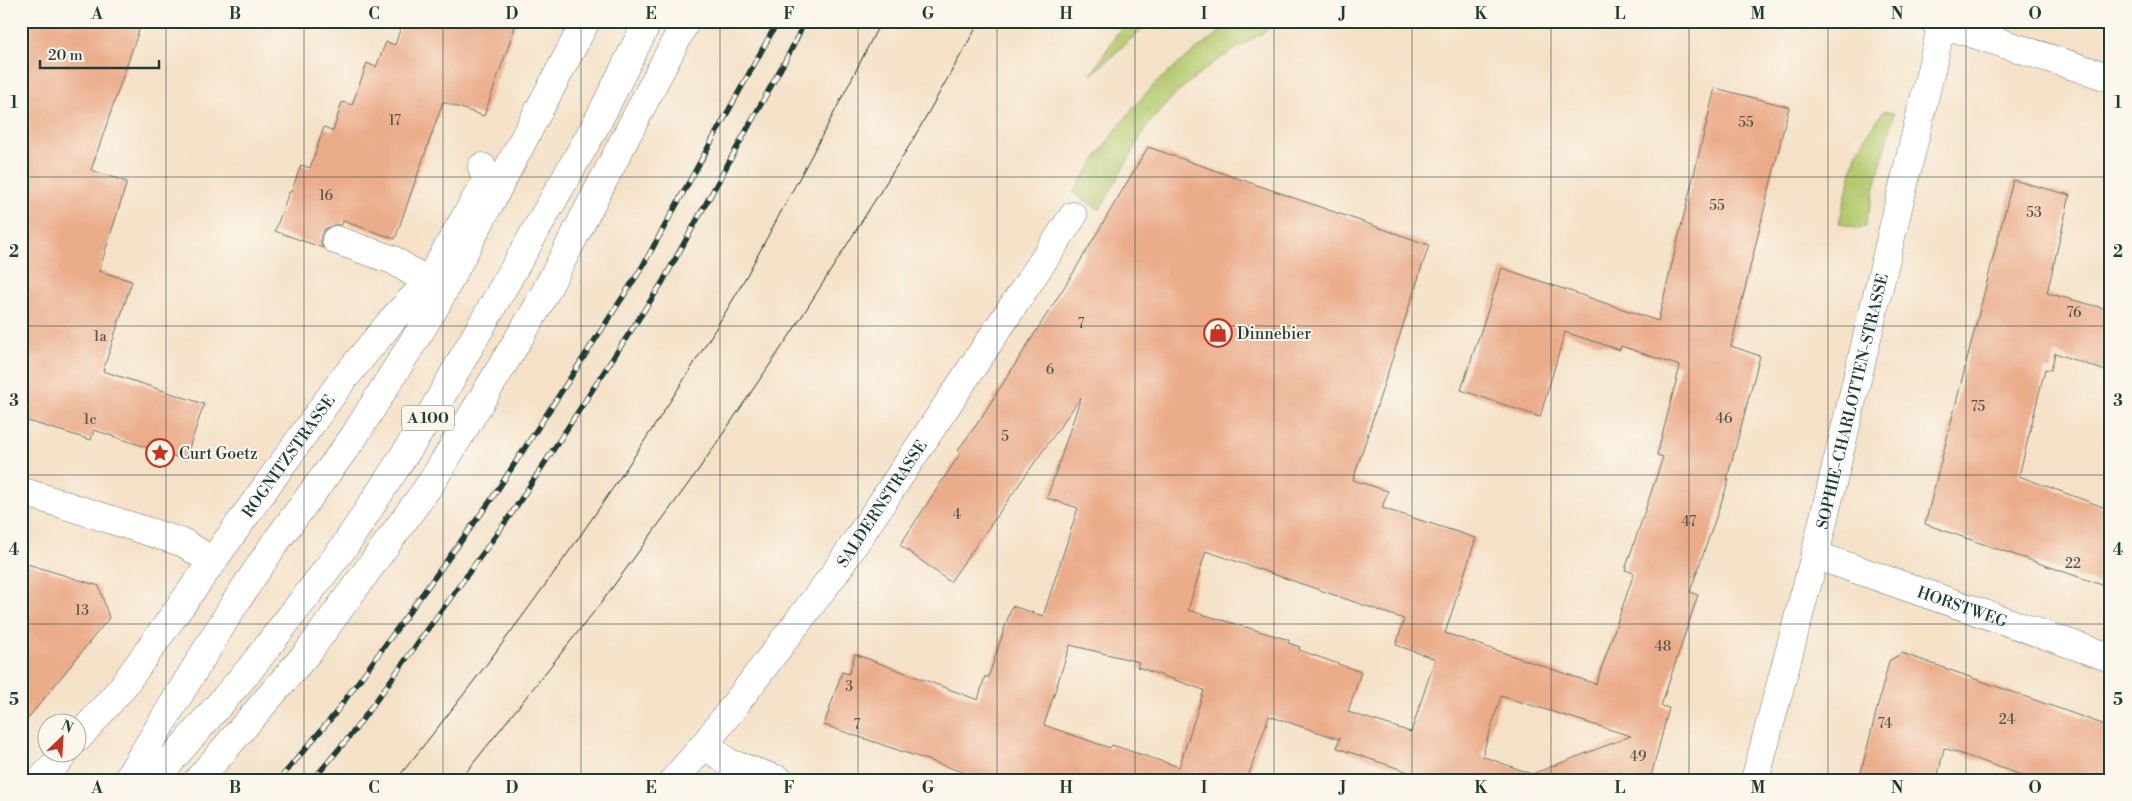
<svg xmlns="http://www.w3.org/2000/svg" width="2132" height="801" font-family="'Libre Bodoni',serif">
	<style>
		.green { fill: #b3c86c; stroke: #698250 }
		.building { fill: #ebac8a; fill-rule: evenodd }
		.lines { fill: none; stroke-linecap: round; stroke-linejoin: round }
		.minor-casing { stroke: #6a7667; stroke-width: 29 }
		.major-casing { stroke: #6a7667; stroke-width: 29 }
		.highway-casing { stroke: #6a7667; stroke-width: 29 }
		.minor { stroke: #fff; stroke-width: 28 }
		.major { stroke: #fff; stroke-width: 28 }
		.highway { stroke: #fff; stroke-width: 28 }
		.tram { stroke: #1f3d34; stroke-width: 1 }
		.rail-casing { stroke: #1f3d34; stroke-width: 5.5 }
		.rail { stroke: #fbf7ec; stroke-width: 4; stroke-dasharray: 11; stroke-linecap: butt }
		.grid { fill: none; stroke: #1f3d34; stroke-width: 1; stroke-opacity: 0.55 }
		.labels { text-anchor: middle; stroke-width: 4; stroke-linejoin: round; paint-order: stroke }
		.number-label { font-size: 14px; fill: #52594a }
		.shield { fill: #fbf7ec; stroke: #61756b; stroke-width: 1 }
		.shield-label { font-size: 15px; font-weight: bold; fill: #1f3d34 }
		.poi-label { font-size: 16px; fill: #1f3d34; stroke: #fbf7ec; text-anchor: start }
		.street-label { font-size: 16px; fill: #1f3d34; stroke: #fbf7ec }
		.neatline { fill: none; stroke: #1f3d34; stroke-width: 2 }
		.grid-label { font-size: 16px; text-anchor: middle; font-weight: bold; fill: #1f3d34 }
	</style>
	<rect width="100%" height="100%" fill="#fbf7ec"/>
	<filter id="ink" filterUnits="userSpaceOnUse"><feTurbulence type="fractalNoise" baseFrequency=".02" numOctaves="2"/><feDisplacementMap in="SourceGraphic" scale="10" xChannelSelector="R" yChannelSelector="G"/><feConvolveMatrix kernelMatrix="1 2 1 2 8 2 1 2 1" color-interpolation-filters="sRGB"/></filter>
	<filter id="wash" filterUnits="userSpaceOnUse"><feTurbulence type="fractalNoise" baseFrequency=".0096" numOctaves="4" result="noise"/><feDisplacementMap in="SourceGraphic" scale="20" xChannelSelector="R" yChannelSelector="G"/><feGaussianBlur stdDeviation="1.12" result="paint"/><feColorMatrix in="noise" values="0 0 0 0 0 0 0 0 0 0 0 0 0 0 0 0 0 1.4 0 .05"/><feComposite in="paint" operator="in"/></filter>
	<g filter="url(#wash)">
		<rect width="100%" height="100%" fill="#f4e1c7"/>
		<path class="green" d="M 1125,21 L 1151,21 L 1091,75 Z
			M 1234,21 L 1278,21 L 1264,32 L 1213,63 L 1176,93 L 1146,127 L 1100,210 L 1073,193 C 1094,161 1115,129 1140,100 C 1167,69 1202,46 1234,21 Z
			M 1883,111 L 1894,113 L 1865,226 L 1859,229 L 1839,223 L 1857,151 Z"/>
		<g id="blocks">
			<path class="building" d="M 21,21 L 142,21 L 91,170 L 127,182 L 99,271 L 132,281 L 103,371 L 204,404 L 185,460 L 94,430 L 91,440 L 21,419 Z
				M 403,21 L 517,21 L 484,116 L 443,102 L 395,239 L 343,221 L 342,225 L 334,225 L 325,229 L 321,235 L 321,242 L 323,248 L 275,231 L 289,192 L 291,192 L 301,165 L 310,168 L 324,127 L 333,131 L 342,102 L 352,105 L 367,63 L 376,67 L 386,42 L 395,45 Z
				M 1715,88 L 1789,107 L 1731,346 L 1760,356 L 1727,479 L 1729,480 L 1690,592 L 1698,595 L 1661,706 L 1669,708 L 1650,780 L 1433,780 L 1337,748 L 1340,737 L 1339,739 L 1269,716 L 1247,780 L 986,780 L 824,725 L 842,672 L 849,674 L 855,654 L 978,700 L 985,676 L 988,678 L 1012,606 L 1043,616 L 1078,508 L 1047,498 L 1081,397 L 950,582 L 900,545 L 961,452 L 958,450 L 979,421 L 1075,270 L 1148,147 L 1429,245 L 1353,480 L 1388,491 L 1382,508 L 1476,538 L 1445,633 L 1596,684 L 1634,573 L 1625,570 L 1663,457 L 1657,455 L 1680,366 L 1621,346 L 1620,350 L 1565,332 L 1540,417 L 1461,390 L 1502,268 L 1658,321 ZM 1206,551 L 1404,619 L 1396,645 L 1435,659 L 1411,732 L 1348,712 L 1361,672 L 1299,650 L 1300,647 L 1288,643 L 1289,640 L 1188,610 ZM 1070,645 L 1139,662 L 1137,667 L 1204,690 L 1179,767 L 1112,745 L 1110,748 L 1044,725 ZM 1501,696 L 1631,736 L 1532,774 L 1482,756 Z
				M 2013,180 L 2070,195 L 2047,293 L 2111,310 L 2111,373 L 2055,353 L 2051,370 L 2045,369 L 2019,476 L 2111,510 L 2111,588 L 1925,524 Z
				M 21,562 L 99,586 L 109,618 L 21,727 Z
				M 1902,653 L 2111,727 L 2111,780 L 2036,780 L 1944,748 L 1937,780 L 1859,780 L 1889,661 Z"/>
		</g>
	</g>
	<g filter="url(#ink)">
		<use href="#blocks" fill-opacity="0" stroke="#6a7667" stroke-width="1"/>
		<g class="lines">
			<defs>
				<g id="minor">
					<path d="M 1943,21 L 1942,24 L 2111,78"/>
					<path d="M 336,240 L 393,260 L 428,282"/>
					<path d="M 21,491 L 184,543 L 213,562"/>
					<path id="s1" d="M 1815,555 L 2111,658"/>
					<path id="s2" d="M 78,738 L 121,689 L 341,382 L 393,319 L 428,282 L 486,181 L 482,167"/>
					<path d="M 705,744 L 729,763 L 779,780"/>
					<path d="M 41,780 L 64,754"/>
					<path id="s3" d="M 674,780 L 705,744 L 835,573 L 1073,216"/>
				</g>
				<g id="major">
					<path id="s4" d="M 1755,780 L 1815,555 L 1942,24 L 1934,21"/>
				</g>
				<path id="highway" d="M 127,780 L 235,603 L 275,543 L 353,438 L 435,307 L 586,21
					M 154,780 L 250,669 L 344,547 L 431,414 L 597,123 L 648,21
					M 198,780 L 308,652 L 431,483 L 536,310 L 686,21"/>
			</defs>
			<use href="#minor" class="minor-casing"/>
			<use href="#major" class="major-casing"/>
			<use href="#highway" class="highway-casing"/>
			<use href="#minor" class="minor"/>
			<use href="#major" class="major"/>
			<use href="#highway" class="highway"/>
			<path class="tram" d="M 396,780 C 519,628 634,466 734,298 C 751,269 766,239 782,210 C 816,148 849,85 881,21
				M 460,780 L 601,603 L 699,469 L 792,332 L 911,143 L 980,21"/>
			<defs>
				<path id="rail" d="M 279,780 L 334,715 L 491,500 L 641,269 L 778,21
					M 313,780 L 354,731 L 512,513 L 662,283 L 791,50 L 805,21"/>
			</defs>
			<use href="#rail" class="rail-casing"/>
			<use href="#rail" class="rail"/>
		</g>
	</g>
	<path class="grid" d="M 166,21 L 166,780M 304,21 L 304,780M 443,21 L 443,780M 581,21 L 581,780M 720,21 L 720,780M 858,21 L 858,780M 997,21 L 997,780M 1135,21 L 1135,780M 1274,21 L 1274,780M 1412,21 L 1412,780M 1551,21 L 1551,780M 1689,21 L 1689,780M 1828,21 L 1828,780M 1966,21 L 1966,780M 21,177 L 2111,177M 21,326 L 2111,326M 21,475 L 2111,475M 21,624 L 2111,624"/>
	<defs>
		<symbol id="shop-ring" viewBox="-11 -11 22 22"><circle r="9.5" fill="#fbf7ec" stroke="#c8321e" stroke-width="1.5"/><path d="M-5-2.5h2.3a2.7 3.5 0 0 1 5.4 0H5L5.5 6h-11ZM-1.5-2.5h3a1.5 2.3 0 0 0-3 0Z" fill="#c8321e"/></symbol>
		<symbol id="sight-ring" viewBox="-11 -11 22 22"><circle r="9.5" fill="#fbf7ec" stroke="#c8321e" stroke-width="1.5"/><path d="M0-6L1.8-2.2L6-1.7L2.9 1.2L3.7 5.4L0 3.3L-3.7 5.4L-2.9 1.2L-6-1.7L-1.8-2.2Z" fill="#c8321e"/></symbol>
	</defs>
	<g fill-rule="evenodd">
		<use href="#shop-ring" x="1202" y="317" width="32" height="32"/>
		<use href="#sight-ring" x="144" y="437" width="32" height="32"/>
	</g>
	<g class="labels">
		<g class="number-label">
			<text x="395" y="125">17</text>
			<text x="1746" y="127">55</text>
			<text x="326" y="200">16</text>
			<text x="1717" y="210">55</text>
			<text x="2034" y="217">53</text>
			<text x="2074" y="317">76</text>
			<text x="1081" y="328">7</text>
			<text x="100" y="341">1a</text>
			<text x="1050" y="374">6</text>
			<text x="1978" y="411">75</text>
			<text x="1724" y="423">46</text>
			<text x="90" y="424">1c</text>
			<text x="1005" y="441">5</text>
			<text x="957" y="519">4</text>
			<text x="1689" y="526">47</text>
			<text x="2073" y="568">22</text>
			<text x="82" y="615">13</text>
			<text x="1663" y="651">48</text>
			<text x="849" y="691">3</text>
			<text x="2007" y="724">24</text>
			<text x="1885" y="728">74</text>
			<text x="857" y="729">7</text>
			<text x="1638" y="761">49</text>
		</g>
		<rect class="shield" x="402" y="405.5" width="52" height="25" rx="4"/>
		<g class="shield-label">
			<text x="428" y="423">A 100</text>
		</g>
		<g class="poi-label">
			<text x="1237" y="339">Dinnebier</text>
			<text x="179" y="459">Curt Goetz</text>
		</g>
		<g class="street-label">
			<text dy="6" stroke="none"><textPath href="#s4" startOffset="391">SOPHIE-CHARLOTTEN-STRASSE</textPath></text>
			<text dy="6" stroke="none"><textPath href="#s2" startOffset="352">ROGNITZSTRASSE</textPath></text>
			<text dy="6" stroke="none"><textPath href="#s3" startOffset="346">SALDERNSTRASSE</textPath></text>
			<text dy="6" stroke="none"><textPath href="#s1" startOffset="156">HORSTWEG</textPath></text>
		</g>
	</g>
	<rect width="2132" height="801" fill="none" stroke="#fbf7ec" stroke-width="55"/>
	<g transform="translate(62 738) rotate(25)"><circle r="24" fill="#fbf7ec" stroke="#a3ada2"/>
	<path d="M0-4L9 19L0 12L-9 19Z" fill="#c8321e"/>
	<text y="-8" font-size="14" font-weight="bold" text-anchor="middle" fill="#1f3d34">N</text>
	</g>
	<path d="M40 60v8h119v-8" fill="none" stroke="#1f3d34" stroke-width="2.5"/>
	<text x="48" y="60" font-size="15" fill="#1f3d34" stroke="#fbf7ec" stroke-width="4" paint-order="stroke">20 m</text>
	<rect x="28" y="28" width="2076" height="746" class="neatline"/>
	<g class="grid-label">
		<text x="97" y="19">A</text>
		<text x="235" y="19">B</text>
		<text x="374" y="19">C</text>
		<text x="512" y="19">D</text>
		<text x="651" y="19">E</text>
		<text x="789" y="19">F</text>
		<text x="928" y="19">G</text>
		<text x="1066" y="19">H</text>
		<text x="1204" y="19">I</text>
		<text x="1343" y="19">J</text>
		<text x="1481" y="19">K</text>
		<text x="1620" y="19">L</text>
		<text x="1758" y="19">M</text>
		<text x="1897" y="19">N</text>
		<text x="2035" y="19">O</text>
		<text x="14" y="108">1</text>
		<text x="2118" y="108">1</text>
		<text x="14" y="257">2</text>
		<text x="2118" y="257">2</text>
		<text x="14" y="406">3</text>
		<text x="2118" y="406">3</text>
		<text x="14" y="555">4</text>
		<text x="2118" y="555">4</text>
		<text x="14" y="705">5</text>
		<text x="2118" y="705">5</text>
		<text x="97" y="793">A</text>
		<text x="235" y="793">B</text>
		<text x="374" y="793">C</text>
		<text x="512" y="793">D</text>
		<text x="651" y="793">E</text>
		<text x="789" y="793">F</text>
		<text x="928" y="793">G</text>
		<text x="1066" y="793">H</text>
		<text x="1204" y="793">I</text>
		<text x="1343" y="793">J</text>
		<text x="1481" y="793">K</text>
		<text x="1620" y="793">L</text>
		<text x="1758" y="793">M</text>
		<text x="1897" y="793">N</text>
		<text x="2035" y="793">O</text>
	</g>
</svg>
